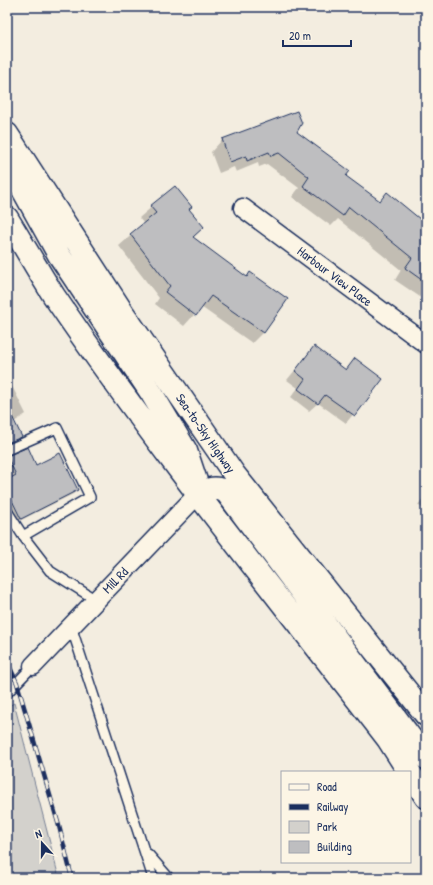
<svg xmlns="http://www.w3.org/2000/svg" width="433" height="885" font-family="'Patrick Hand',sans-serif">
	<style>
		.green { fill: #d3d1cc; stroke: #778095 }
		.shadow { fill: #0003 }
		.building { fill: #bebec0; stroke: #1b2f5e }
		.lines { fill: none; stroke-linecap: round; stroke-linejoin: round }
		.service-casing { stroke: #1b2f5e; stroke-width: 12 }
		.minor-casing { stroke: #1b2f5e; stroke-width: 21 }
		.trunk-casing { stroke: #1b2f5e; stroke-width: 25 }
		.service { stroke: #fcf5e5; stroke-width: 9 }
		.minor { stroke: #fcf5e5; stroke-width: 18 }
		.trunk { stroke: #fcf5e5; stroke-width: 22 }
		.rail-casing { stroke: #1b2f5e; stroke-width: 4.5 }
		.rail { stroke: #fcf5e5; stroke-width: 3; stroke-dasharray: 9; stroke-linecap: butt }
		.labels { text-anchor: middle; stroke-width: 3; stroke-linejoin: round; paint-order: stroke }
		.street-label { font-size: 13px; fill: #1b2f5e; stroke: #fcf5e5 }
	</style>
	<rect width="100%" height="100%" fill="#f3ede0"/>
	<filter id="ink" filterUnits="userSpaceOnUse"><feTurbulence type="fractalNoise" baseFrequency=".025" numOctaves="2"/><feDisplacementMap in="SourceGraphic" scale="8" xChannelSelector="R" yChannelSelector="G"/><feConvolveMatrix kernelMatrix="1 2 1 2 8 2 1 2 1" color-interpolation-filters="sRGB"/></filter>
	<g filter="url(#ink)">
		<path class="green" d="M 14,703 L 59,878 L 7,878 L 7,707 Z"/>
		<path class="shadow" d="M 296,112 L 296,132 L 345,176 L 379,202 L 387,194 L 426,227 L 426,301 L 395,280 L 401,270 L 338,219 L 331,226 L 292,197 L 299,188 L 267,164 L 259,167 L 258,163 L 236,172 L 234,167 L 219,173 L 211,152 L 222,140 Z
			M 175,187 L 188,209 L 203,227 L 193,238 L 246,278 L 250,273 L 263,332 L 252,343 L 201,307 L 184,326 L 155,304 L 159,298 L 119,246 L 144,224 L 139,218 Z
			M 314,347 L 345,370 L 356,360 L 382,379 L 346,423 L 318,403 L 309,411 L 291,397 L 298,388 L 287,380 Z
			M 11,384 L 26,414 L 14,422 L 21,437 L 7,446 L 7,386 Z
			M 27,449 L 36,466 L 77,490 L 73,494 L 17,522 L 7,502 L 7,481 L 12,478 L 7,469 L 7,457 Z
			M 426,494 L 426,511 L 418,505 Z"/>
		<path class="building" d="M 297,111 L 302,123 L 297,132 L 350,171 L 346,176 L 380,201 L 387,192 L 426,224 L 426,283 L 405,268 L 412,258 L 349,207 L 343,216 L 303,186 L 309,177 L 279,153 L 271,156 L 269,152 L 247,161 L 246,156 L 230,162 L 222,139 Z
			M 175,186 L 192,207 L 189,209 L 204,227 L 193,237 L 247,277 L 250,272 L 288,299 L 264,333 L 211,296 L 196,316 L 165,292 L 170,286 L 130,234 L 156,213 L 150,206 Z
			M 314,346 L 346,370 L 355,358 L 383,379 L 355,416 L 325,395 L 318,404 L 298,389 L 305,379 L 295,371 Z
			M 7,406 L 22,437 L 7,443 Z
			M 28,447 L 36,465 L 60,453 L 78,490 L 21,519 L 7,490 L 7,480 L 16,475 L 7,456 Z"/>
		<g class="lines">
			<defs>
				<path id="service" d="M 7,450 L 57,428 L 90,497 L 23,536
					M 7,511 L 23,536 L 50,571 L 96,600
					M 71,626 L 153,878
					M 7,693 L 33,666
					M 148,854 L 169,878"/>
				<path id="minor" d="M 243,208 L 426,344
					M 33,666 L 198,494"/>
				<path id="trunk" d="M 7,134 L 123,313 L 234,474 L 426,715
					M 7,161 L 59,255 L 152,394 L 186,451 L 196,481
					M 7,218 C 23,244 38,271 54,296 C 158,449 275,593 388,739 L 409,772
					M 198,494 C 208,489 217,485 227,493 L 426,758
					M 410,773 L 426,797"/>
			</defs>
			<use href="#service" class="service-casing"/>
			<use href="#minor" class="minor-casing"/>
			<use href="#trunk" class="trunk-casing"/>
			<use href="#service" class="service"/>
			<use href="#minor" class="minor"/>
			<use href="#trunk" class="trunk"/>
			<defs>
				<path id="rail" d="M 7,661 L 17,683 L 59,826 L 72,878"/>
			</defs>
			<use href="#rail" class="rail-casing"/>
			<use href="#rail" class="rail"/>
		</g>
	</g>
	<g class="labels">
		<g class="street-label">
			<text transform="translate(335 276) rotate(37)" y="5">Harbour View Place</text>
			<text transform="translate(206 433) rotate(55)" y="5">Sea-to-Sky Highway</text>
			<text transform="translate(115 580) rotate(-46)" y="5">Mill Rd</text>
		</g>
	</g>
	<rect width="433" height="885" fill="none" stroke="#fcf5e5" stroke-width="24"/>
	<rect x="12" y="12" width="409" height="861" fill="none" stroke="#1b2f5e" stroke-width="1.5" filter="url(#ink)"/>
	<rect x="281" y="771" width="130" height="92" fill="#fcf5e5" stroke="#a2a6af"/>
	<rect x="289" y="784" width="20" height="6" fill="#fcf5e5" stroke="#a2a6af"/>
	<text x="317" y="791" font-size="12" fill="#1b2f5e">Road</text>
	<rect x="289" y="804" width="20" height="6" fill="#1b2f5e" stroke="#a2a6af"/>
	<text x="317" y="811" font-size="12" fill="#1b2f5e">Railway</text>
	<rect x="289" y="821" width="20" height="12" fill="#d3d1cc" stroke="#a2a6af"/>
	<text x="317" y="831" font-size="12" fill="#1b2f5e">Park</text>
	<rect x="289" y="841" width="20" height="12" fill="#bebec0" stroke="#a2a6af"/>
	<text x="317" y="851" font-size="12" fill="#1b2f5e">Building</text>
	<g transform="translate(42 843) rotate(339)" stroke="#fcf5e5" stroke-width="3" paint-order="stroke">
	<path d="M0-3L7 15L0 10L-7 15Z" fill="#1b2f5e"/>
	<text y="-6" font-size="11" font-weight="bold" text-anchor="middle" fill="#1b2f5e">N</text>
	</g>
	<path d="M283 40v6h68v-6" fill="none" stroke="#1b2f5e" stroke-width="2"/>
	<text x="289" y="40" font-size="12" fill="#1b2f5e" stroke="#fcf5e5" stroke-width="3" paint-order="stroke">20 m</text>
</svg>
